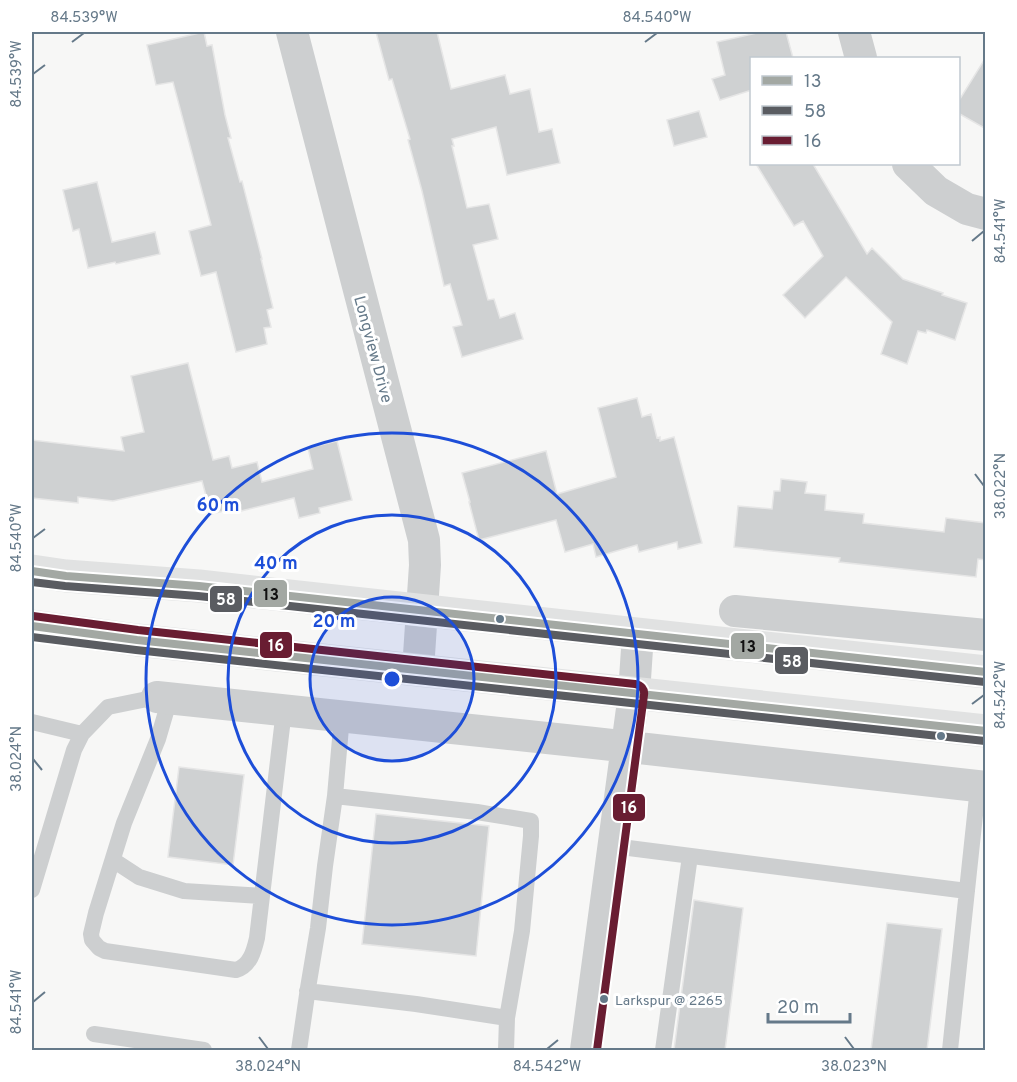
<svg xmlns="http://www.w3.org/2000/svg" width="1017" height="1082" font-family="Overpass,sans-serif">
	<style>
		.building { fill: #cfd1d2; stroke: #e6e6e6; stroke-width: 1.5 }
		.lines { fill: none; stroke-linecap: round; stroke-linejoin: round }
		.service { stroke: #cdcfd0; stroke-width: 16 }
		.minor { stroke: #cdcfd0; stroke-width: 32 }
		.primary { stroke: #e1e2e2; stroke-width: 33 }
		.bus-1-casing { stroke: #fff; stroke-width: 12 }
		.bus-2-casing { stroke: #fff; stroke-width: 12 }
		.bus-3-casing { stroke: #fff; stroke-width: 12 }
		.bus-1 { stroke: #a3a8a3; stroke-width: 8 }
		.bus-2 { stroke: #5a5c61; stroke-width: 8 }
		.bus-3 { stroke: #691d32; stroke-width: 8 }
		.ticks { fill: none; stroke: #657989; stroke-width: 2 }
		.ring { fill: none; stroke: #1d4ed8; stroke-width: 3 }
		.bus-dot { fill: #657989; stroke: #fff; stroke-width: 2 }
		.labels { text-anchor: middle; stroke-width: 6; stroke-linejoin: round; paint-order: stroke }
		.bus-label { font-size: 14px; fill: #657989; stroke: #fff; text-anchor: start }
		.street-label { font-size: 16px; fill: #657989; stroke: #fff }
		.centre { fill: #1d4ed8; stroke: #fff; stroke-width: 3 }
		.ring-label { font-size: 18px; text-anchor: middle; font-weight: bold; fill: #1d4ed8; stroke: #fff; stroke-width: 6; stroke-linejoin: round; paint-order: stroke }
		.line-badge { stroke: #fff; stroke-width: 2 }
		.badge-label { font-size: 16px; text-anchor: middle; font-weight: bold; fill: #fff }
		.pale-badge-label { font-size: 16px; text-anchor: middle; font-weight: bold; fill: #111 }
		.neatline { fill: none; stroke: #657989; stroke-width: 2 }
		.ticks-label { font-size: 15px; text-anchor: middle; fill: #657989 }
	</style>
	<rect width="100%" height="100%" fill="#f7f7f6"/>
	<path class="building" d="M 204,32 L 207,46 L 212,45 L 225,115 L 231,138 L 228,138 L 240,182 L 242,181 L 262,259 L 261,259 L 273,308 L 267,310 L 271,327 L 264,328 L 267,344 L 236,352 L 216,272 L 201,276 L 189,231 L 211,225 L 173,82 L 156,85 L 147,45 Z
		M 376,32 L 437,32 L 451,89 L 505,75 L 510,94 L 530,89 L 539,132 L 552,129 L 560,163 L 507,175 L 496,127 L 452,139 L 454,146 L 452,146 L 467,208 L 489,204 L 498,239 L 473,245 L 488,300 L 494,299 L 500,318 L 515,313 L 523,339 L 462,357 L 453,327 L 462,325 L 450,284 L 444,286 L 422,191 L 408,140 L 410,139 L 392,79 L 389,80 Z
		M 761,32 L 786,32 L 793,58 L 752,58 L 752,90 L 720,100 L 712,79 L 725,75 L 717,42 Z
		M 986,57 L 986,129 L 958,113 L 958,102 Z
		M 699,111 L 707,137 L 674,146 L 667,120 Z
		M 756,164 L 813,164 L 867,254 L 872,248 L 903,279 L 943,293 L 942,295 L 967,303 L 955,340 L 927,330 L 926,333 L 918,331 L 907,364 L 881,354 L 892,322 L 846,277 L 805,318 L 783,295 L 823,256 L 803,221 L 794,226 Z
		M 97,182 L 112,242 L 155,232 L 160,254 L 116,264 L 115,262 L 88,268 L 79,229 L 73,231 L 63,190 Z
		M 188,363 L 213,460 L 229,456 L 232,468 L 257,462 L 262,482 L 313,469 L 308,448 L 337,441 L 352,500 L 319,508 L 320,513 L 299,518 L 294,498 L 241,511 L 240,507 L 211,514 L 202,481 L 113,501 L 78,497 L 78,503 L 32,498 L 32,440 L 124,451 L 121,437 L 144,432 L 131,376 Z
		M 637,398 L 642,417 L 651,414 L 657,438 L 660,437 L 660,441 L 674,437 L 702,543 L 678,549 L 677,542 L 639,552 L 637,545 L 596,557 L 593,544 L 565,552 L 556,520 L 479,540 L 469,502 L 470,502 L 462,473 L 546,451 L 557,494 L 616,477 L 598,408 Z
		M 781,479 L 807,482 L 805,493 L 826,495 L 825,510 L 864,514 L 863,523 L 944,532 L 946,518 L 986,523 L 986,560 L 978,559 L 976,577 L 839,562 L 840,558 L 734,547 L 738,506 L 772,509 L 774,491 L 780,491 Z
		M 179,767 L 244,775 L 233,865 L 168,857 Z
		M 376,814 L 489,826 L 476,956 L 362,944 Z
		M 694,900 L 743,908 L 725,1050 L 674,1050 Z
		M 887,923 L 942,929 L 927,1050 L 871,1050 Z"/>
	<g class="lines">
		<path class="service" d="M 170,698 L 158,739 L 124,823 L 96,913 L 91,934 L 92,940 L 99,948 L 105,951 L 236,970 C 250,966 254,951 257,938 L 284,710
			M 32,722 L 82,734
			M 335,796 L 342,716
			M 613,846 L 967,891
			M 113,860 L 139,877 L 184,891 L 262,896
			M 32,890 L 74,750 L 82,734 L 108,707 L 157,697
			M 307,991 L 416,1004 L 507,1018
			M 94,1034 L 204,1050
			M 299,1050 L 308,988 L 318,928 L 325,866 L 335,796 L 477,812 L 531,821 L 531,836 L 522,931 L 507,1018 L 506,1050
			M 663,1050 L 690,856
			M 950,1050 L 978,787"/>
		<path class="minor" d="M 292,32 L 424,540 L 425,565 L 418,670
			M 854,32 L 861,58
			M 908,164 L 936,191 L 967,209 L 986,214
			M 735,611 L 986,635
			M 157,697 L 594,743 L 986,787
			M 586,1050 L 634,694 L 638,634"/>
		<path class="primary" d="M 32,571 L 66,576 L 199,586 L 986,672
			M 32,626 L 137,640 L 986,731"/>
		<defs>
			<path id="bus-1" d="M 32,571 L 66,576 L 199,586 L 986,672
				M 32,626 L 137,640 L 986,731"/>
			<path id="bus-2" d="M 32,582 L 65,586 L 198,596 L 985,682
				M 32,637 L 136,650 L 985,741"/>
			<path id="bus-3" d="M 33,616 L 138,630 L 635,684 C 641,685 645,689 644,695 L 597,1050"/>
		</defs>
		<use href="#bus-1" class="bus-1-casing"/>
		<use href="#bus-2" class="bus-2-casing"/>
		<use href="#bus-3" class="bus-3-casing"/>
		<use href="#bus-1" class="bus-1"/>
		<use href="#bus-2" class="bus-2"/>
		<use href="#bus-3" class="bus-3"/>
	</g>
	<path class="ticks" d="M 72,42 L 84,33M 645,42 L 657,33M 33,74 L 45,65M 972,241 L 984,231M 975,474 L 984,486M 33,538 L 45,529M 972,704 L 984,695M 33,759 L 42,770M 33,1002 L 45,992M 259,1037 L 268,1049M 845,1037 L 854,1049M 547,1049 L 558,1040"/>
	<circle cx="392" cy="679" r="82" fill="#1d4ed8" fill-opacity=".12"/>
	<g class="ring">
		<circle cx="392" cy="679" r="82"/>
		<circle cx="392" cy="679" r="164"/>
		<circle cx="392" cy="679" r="246"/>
	</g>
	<g class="bus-dot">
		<circle cx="500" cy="619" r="5"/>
		<circle cx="941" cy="736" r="5"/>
		<circle cx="604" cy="999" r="5"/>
	</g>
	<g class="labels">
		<g class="bus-label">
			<text x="615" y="1005">Larkspur @ 2265</text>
		</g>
		<g class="street-label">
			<text transform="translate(374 349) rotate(75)" y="6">Longview Drive</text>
		</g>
	</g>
	<circle cx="392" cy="679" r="9" class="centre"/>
	<g class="ring-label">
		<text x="218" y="511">60 m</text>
		<text x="276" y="569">40 m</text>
		<text x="334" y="627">20 m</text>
	</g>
	<g class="line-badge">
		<rect x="253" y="579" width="35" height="29" rx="6" fill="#a3a8a3"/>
		<rect x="209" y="585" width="34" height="28" rx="6" fill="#5a5c61"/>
		<rect x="259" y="631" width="34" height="28" rx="6" fill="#691d32"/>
		<rect x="730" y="632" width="35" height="28" rx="6" fill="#a3a8a3"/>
		<rect x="774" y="646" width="35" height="29" rx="6" fill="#5a5c61"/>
		<rect x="612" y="793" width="34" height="29" rx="6" fill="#691d32"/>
	</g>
	<g class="badge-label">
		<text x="226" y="605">58</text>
		<text x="276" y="651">16</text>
		<text x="792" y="667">58</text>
		<text x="629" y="813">16</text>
	</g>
	<g class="pale-badge-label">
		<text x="271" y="600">13</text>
		<text x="748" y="652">13</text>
	</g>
	<rect width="1017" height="1082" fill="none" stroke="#ffffff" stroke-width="66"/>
	<rect x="750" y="57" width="210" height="108" fill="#ffffff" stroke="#c1c9d0" stroke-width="1.5"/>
	<rect x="762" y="76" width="30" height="9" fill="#a3a8a3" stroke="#c1c9d0" stroke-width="1.5"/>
	<text x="804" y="87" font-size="18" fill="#657989">13</text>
	<rect x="762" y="106" width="30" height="9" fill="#5a5c61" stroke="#c1c9d0" stroke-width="1.5"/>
	<text x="804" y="117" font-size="18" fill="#657989">58</text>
	<rect x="762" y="136" width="30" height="9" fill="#691d32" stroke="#c1c9d0" stroke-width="1.5"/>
	<text x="804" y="147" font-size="18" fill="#657989">16</text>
	<path d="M768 1013v9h82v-9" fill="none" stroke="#657989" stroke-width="3"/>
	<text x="777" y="1013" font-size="18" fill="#657989" stroke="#ffffff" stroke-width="4.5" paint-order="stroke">20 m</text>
	<rect x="33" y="33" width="951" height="1016" class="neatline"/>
	<g class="ticks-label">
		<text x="84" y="22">84.539°W</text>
		<text x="657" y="22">84.540°W</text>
		<text transform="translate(16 74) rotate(-90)" y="5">84.539°W</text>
		<text transform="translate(1000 231) rotate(-90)" y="5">84.541°W</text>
		<text transform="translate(1000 486) rotate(-90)" y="5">38.022°N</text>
		<text transform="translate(16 538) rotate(-90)" y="5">84.540°W</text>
		<text transform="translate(1000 695) rotate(-90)" y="5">84.542°W</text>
		<text transform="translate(16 759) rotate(-90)" y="5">38.024°N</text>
		<text transform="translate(16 1002) rotate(-90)" y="5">84.541°W</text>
		<text x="268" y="1071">38.024°N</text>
		<text x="547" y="1071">84.542°W</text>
		<text x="854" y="1071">38.023°N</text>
	</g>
</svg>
